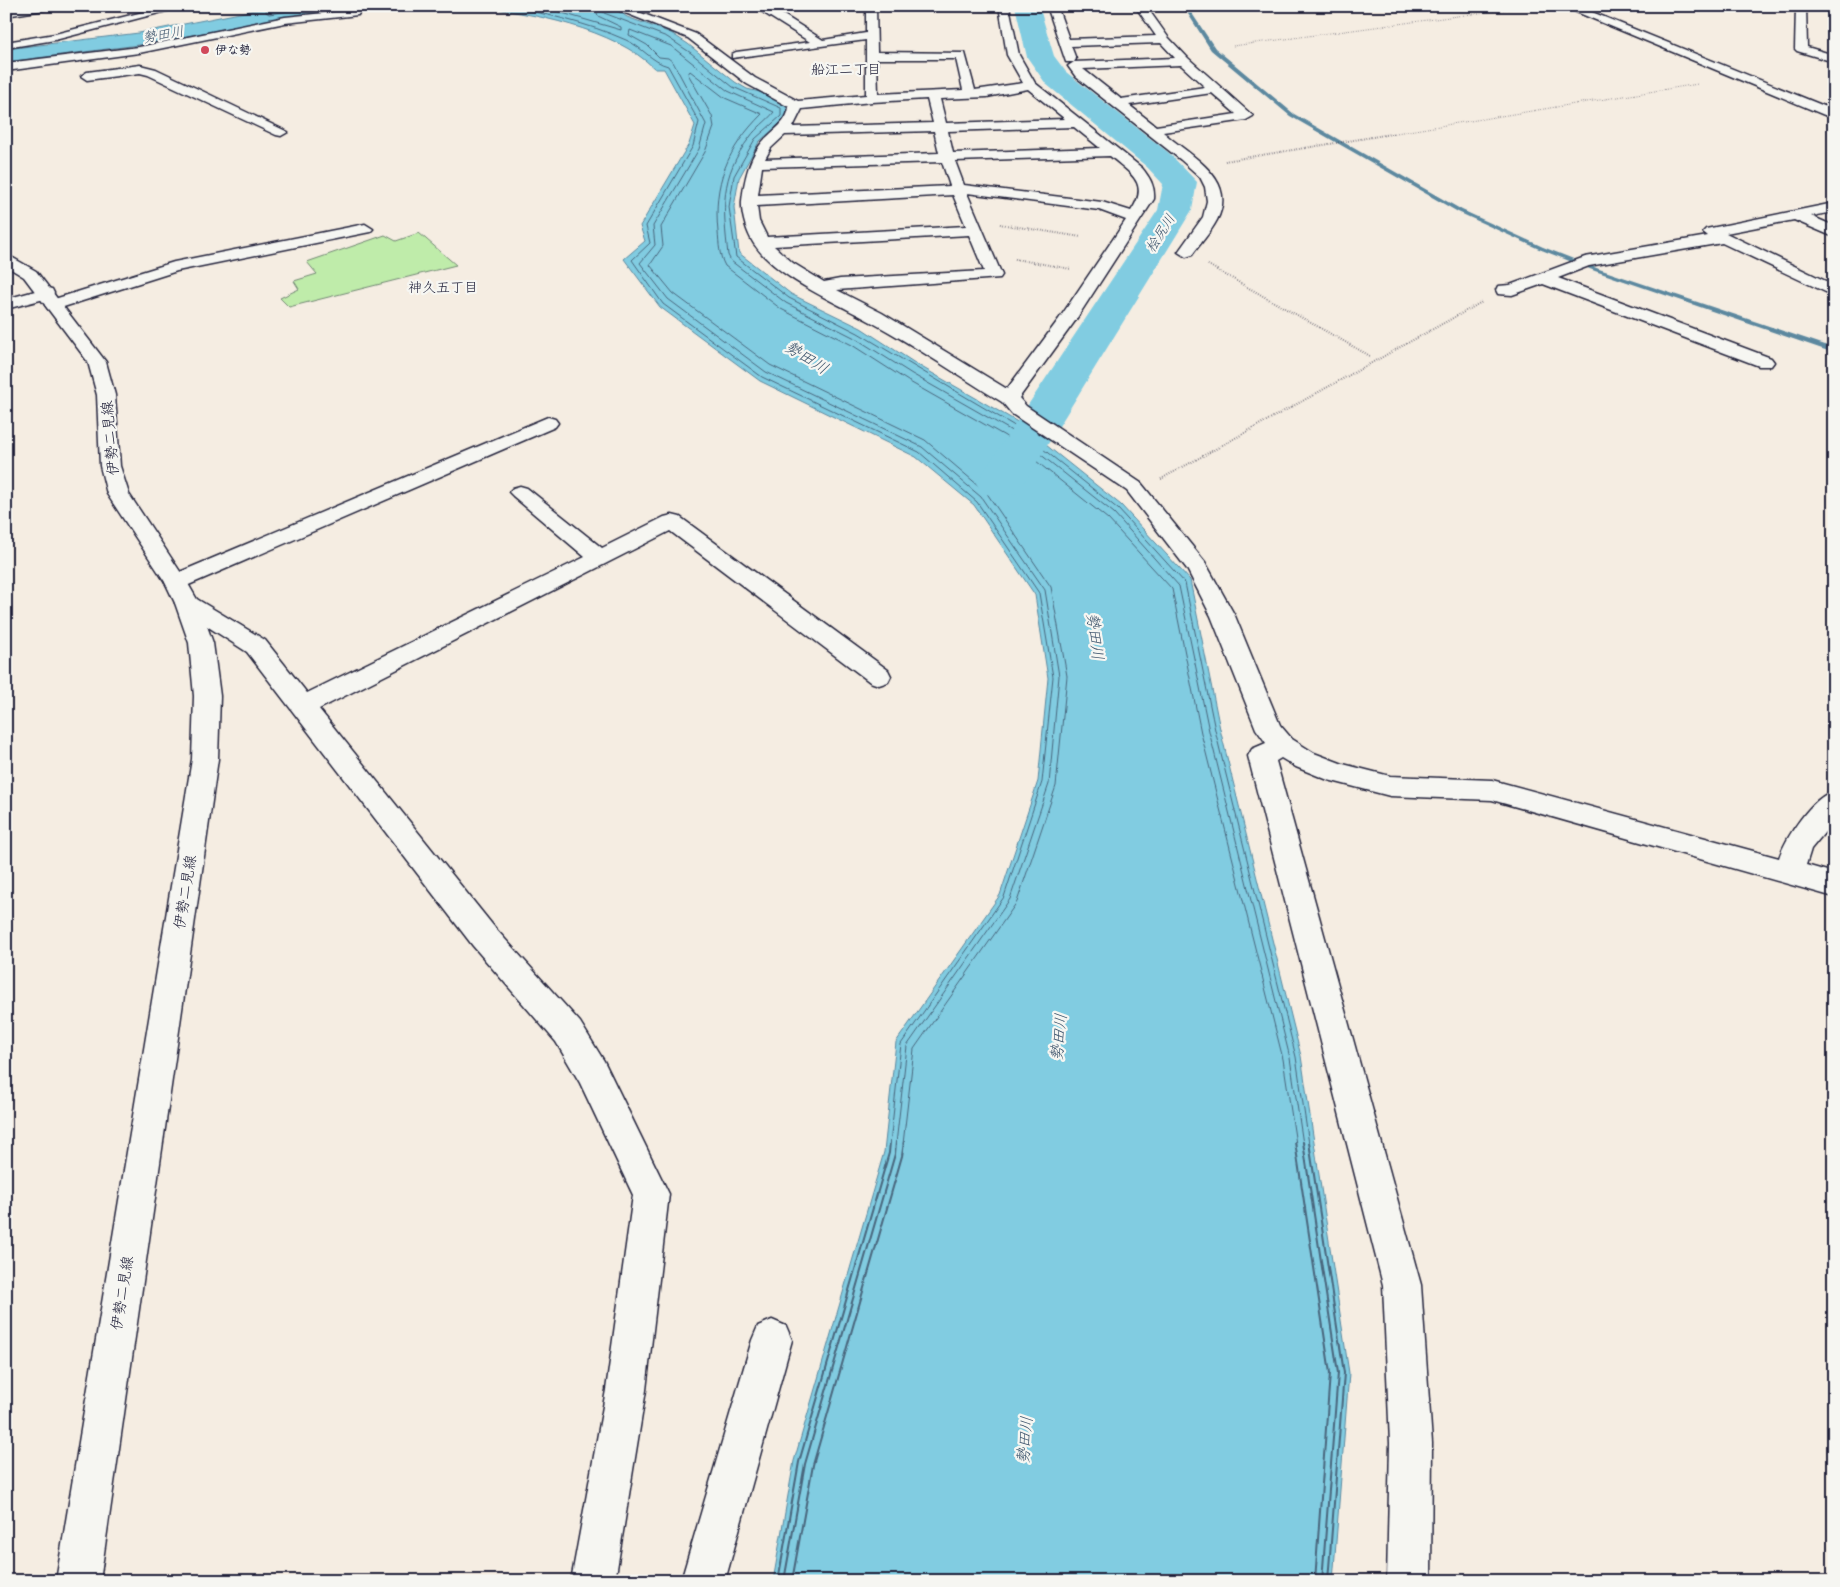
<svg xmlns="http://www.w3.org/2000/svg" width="1840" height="1587" font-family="'Gochi Hand','Klee One',sans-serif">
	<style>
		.green { fill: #bfecaa; stroke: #708772 }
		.water { fill: #81cce1; stroke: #5b889f }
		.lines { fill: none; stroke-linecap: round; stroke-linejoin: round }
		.shore-far1 { stroke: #48667d; stroke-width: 1 }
		.shore { stroke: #48667d; stroke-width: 2 }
		.stream { fill: #5b889f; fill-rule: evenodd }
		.river { fill: #81cce1; fill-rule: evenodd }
		.minor-casing { stroke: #22223b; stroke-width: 3 }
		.major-casing { stroke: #22223b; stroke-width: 3 }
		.path-far1 { stroke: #22223b; stroke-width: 1; stroke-dasharray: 0.5 2; stroke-linecap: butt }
		.path { stroke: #22223b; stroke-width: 2; stroke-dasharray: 0.5 2; stroke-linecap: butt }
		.minor { fill: #f6f6f2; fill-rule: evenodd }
		.major { fill: #f6f6f2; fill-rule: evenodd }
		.poi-dot { fill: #d1495b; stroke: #f6f6f2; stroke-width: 2 }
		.labels { text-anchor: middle; stroke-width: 4.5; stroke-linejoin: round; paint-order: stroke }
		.far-poi-label { font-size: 12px; font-weight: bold; fill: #22223b; stroke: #f6f6f2; text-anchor: start }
		.far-water-label { font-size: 14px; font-style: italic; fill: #3e556d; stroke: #f6f6f2 }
		.far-neighbourhood-label { font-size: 14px; fill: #22223b; stroke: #f6f6f2 }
		.street-label { font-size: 15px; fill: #22223b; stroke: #f6f6f2 }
		.water-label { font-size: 16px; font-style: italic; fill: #3e556d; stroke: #f6f6f2 }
	</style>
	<rect width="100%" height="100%" fill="#f5ede2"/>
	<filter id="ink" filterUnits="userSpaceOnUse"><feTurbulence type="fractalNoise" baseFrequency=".02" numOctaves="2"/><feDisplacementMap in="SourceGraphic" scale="10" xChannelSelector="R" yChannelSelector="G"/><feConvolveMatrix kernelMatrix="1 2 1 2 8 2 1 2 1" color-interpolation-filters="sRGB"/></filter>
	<g filter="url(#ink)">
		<path class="green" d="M 419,233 L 456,265 L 289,307 L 280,298 L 299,289 L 294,281 L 317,274 L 307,262 L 385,235 L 396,241 Z"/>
		<path class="water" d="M 275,6 L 381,6 L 307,13 L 146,44 L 6,62 L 6,49 L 139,33 Z
			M 474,6 L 597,6 L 620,12 L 627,17 L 671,33 L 688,44 L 735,82 L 747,89 L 764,93 L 785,104 L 787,109 L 786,118 L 759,142 L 739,178 L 734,207 L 739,253 L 791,294 L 861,328 L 918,365 L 1016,421 L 1121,505 L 1190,580 L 1220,729 L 1301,1056 L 1349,1373 L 1333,1581 L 773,1581 L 794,1461 L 884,1152 L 896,1042 L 1000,895 L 1038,781 L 1048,678 L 1035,595 L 974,505 L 916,457 L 760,381 L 660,307 L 624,259 L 645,241 L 640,226 L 689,144 L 695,125 L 664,69 L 655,69 C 614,28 531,13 474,6 Z"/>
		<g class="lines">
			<path class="shore-far1" d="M 267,6 L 266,12 L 269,14 L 322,6
				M 506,6 C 546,14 588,23 626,40 C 642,47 652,62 668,66 L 699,122 L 693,146 L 646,226 L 650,243 L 632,260 L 663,304 L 762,377 L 919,452 L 977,502 L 1039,593 L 1053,677 L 1042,782 L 1004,897 L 901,1044 L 890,1144
				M 538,6 L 621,30 L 621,27 L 598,16 L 595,6
				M 601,6 L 604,13 L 667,37 L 691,53 L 733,87 L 781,108 L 781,116 L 755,139 L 734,176 L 729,207 L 736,257 L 789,298 L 858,333 L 1013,425 L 1118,509 L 1185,583 L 1215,730 L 1296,1057 L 1309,1144
				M 896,1144 L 907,1046 L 1010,899 L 1049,784 L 1059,676 L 1045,590 L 981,497 L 922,447 L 766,372 L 668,299 L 640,263 L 655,245 L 653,226 L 699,149 L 706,124 L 673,62 L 668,58 L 659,57 L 647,45 L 629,35 L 630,30 L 671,46 L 728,91 L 774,112 C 767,121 756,128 750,137 C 719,177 723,208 728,255 L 731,261 L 786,303 L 855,338 L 912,374 L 1010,430 L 1114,513 L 1179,586 L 1209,731 L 1290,1058 L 1303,1144
				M 903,1144 L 914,1049 L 1017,902 L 1056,786 L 1067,676 L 1051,587 L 986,492 L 925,440 L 770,365 L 673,293 L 650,265 L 663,246 L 661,227 L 705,152 L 714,127 L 712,116 L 688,74 L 690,71 L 725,98 L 762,114 C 727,149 713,183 718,232 C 719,245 719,255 725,266 L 781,309 L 852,345 L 908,381 L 1005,436 L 1108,519 L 1172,589 L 1201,733 L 1283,1059 L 1296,1144"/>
			<path class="shore" d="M 1295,1142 L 1330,1373 L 1315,1581
				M 1303,1142 L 1338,1373 L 1322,1581
				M 1309,1142 L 1344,1373 L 1328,1581
				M 778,1581 L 799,1462 L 889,1153 L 890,1142
				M 784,1581 L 805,1464 L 895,1154 L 896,1142
				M 792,1581 L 813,1465 L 902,1156 L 904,1142"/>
			<path class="stream" d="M 1183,6 L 1187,6 L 1215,48 L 1294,114 L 1462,210 L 1543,247 L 1599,269 L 1834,348 L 1834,353 L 1595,271 L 1539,249 L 1458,212 L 1290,116 L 1211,50 Z"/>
			<path class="river" d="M 1015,6 L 1039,6 L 1054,56 L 1066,72 L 1169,153 L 1197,182 L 1192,210 L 1024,483 L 1017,493 L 1000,498 L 983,493 L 976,483 L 1158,210 L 1163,184 L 1147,167 L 1046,84 L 1027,57 Z"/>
			<defs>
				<path id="minor" d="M 6,6 L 15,8 L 55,6 L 50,9 L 12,15 L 7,12 Z
					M 167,6 L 186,6 L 55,40 L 6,48 L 6,42 L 55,34 Z
					M 608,6 L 623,6 L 696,34 L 755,78 L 798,101 L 866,95 L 866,40 L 732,58 L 732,54 L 736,52 L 810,42 L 753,6 L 771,7 L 823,40 L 866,33 L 866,6 L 876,6 L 877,52 L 965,53 L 975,90 L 1023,83 L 1007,55 L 999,6 L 1009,6 L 1019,55 L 1035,83 L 1142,168 C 1150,178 1155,186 1154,199 L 1075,321 L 1019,398 L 1026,406 L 1141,483 L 1205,562 L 1235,616 L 1280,725 L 1292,739 L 1314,753 L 1343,764 L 1390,776 L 1492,780 L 1779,858 C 1786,837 1812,797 1834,791 L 1834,821 L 1811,849 L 1806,865 L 1834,873 L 1834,897 L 1492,800 L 1390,796 L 1328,780 L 1296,767 L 1281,758 L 1276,761 L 1421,1285 L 1432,1443 L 1431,1581 L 1387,1581 L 1390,1443 L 1383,1285 L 1248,756 L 1252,749 L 1266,743 L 1256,729 L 1211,616 L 1187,569 L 1127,491 L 1012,414 L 1002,402 C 959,376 917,347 873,323 C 836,302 778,279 754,244 C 747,233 741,215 742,201 C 744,182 748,161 760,145 C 770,131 787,125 789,107 L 747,84 L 688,38 ZM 877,59 L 956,59 L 963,90 L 878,94 ZM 1028,89 L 1065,119 L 946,123 L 940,99 L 987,97 ZM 927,99 L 933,123 L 793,127 L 802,109 L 872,102 ZM 1074,127 L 1100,148 L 953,153 L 948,131 ZM 934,131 L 939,153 L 765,159 L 771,148 L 785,135 ZM 1110,156 C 1131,174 1150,183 1131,211 L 1102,202 L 964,185 L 955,161 ZM 942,162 L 950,186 L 758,195 L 762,167 ZM 967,193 L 1099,210 L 1126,220 L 1059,319 L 1007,389 L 882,313 L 837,290 L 1000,278 L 1002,275 ZM 953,195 L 966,226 L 767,237 L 759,221 L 757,206 ZM 969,235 L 984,271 L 840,279 L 824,282 L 793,263 L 774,246 Z
					M 1047,6 L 1057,6 L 1069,39 L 1156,36 L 1135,6 L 1146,6 L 1168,37 L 1188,58 L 1253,116 L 1246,120 L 1163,132 C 1188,155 1239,178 1217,220 C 1210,233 1200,244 1192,255 L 1186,257 L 1178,252 L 1203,217 L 1207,201 L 1205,187 L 1200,177 L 1181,160 L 1076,77 L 1068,66 L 1074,62 L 1175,58 L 1161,43 L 1071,46 L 1076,59 L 1074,62 L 1066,62 ZM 1181,65 L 1205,87 L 1121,99 L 1083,69 ZM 1212,93 L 1236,114 L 1156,126 L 1129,105 Z
					M 1562,6 L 1577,6 L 1834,110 L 1834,119 Z
					M 1796,6 L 1806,6 L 1807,47 L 1834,55 L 1834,62 L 1797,51 L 1795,49 Z
					M 354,10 L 359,13 L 358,15 L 285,23 L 139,53 L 6,71 L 6,63 L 139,47 L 285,17 Z
					M 140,65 L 156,69 L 288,132 L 281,136 L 276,135 L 148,75 L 140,73 L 87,80 L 81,76 L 87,72 Z
					M 1834,203 L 1834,212 L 1811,216 L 1834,226 L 1834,237 L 1794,220 L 1726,233 L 1834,285 L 1834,296 L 1722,243 L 1589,266 L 1558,278 L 1771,358 L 1774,362 L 1771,366 L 1759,366 L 1543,284 L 1512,295 L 1498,294 L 1496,290 L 1498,286 L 1510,285 L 1585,257 L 1708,236 L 1703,232 L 1706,229 Z
					M 365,224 L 373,229 L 370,232 L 177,271 L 54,310 L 48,309 L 45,305 L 48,301 L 174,262 Z
					M 46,288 L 52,289 L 54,293 L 52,297 L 6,309 L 6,299 Z
					M 548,417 L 555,419 L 558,423 L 555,427 L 184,587 L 176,589 L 168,587 L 165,582 L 168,577 Z
					M 520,486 L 527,488 L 602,548 L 664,517 L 672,515 L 680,517 L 888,670 L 891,676 L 888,682 L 879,685 L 870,682 L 670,531 L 319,709 L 495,928 L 580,1022 L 604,1061 L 669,1194 L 646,1390 L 615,1581 L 571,1581 L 606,1390 L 633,1195 L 580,1083 L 556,1042 L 473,946 L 247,652 L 179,608 L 175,603 L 179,598 L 187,595 L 195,598 L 265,640 L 307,693 L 585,557 L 513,496 L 509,492 L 513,488 Z
					M 772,1320 L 786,1326 L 792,1340 L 725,1581 L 681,1581 L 752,1340 L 758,1326 Z"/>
				<path id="major" d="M 6,254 L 36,271 L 106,362 L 115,395 L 120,466 L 129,494 L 187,582 L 199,603 L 213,643 L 220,696 L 218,759 L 100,1581 L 56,1581 L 192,759 L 194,696 L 189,643 L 175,603 L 165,582 L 107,494 L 100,466 L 97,395 L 88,362 L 24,277 L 6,266 Z"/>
			</defs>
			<use href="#minor" class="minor-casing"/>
			<use href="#major" class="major-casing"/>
			<path class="path-far1" d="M 1233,46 L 1532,6
				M 1390,134 L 1698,84"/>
			<path class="path" d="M 1225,161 L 1397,133
				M 1000,224 L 1081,237
				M 1015,259 L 1071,269
				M 1208,265 L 1370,356
				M 1161,479 L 1482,302"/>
			<use href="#minor" class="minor"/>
			<use href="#major" class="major"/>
		</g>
	</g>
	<circle class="poi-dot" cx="205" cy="50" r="5"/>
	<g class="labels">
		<g class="far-poi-label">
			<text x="215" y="54">伊な勢</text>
		</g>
		<g class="far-water-label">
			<text transform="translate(163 34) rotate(-10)" y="5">勢田川</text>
			<text transform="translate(1160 233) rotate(-58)" y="5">桧尻川</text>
		</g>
		<g class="far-neighbourhood-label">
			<text x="846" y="74">船江二丁目</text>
			<text x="443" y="292">神久五丁目</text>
		</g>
		<g class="street-label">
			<text transform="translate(110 438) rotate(-95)" y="5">伊勢二見線</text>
			<text transform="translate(185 892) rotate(-81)" y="5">伊勢二見線</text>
			<text transform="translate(122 1293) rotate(-81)" y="5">伊勢二見線</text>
		</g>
		<g class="water-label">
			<text transform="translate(807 357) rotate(32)" y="6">勢田川</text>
			<text transform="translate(1096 636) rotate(83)" y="6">勢田川</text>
			<text transform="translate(1058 1037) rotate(-84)" y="6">勢田川</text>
			<text transform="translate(1024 1440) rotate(-85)" y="6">勢田川</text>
		</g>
	</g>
	<rect width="1840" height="1587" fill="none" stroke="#f6f6f2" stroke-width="25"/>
	<rect x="12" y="12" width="1815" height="1562" fill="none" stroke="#22223b" stroke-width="2" filter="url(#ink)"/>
</svg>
